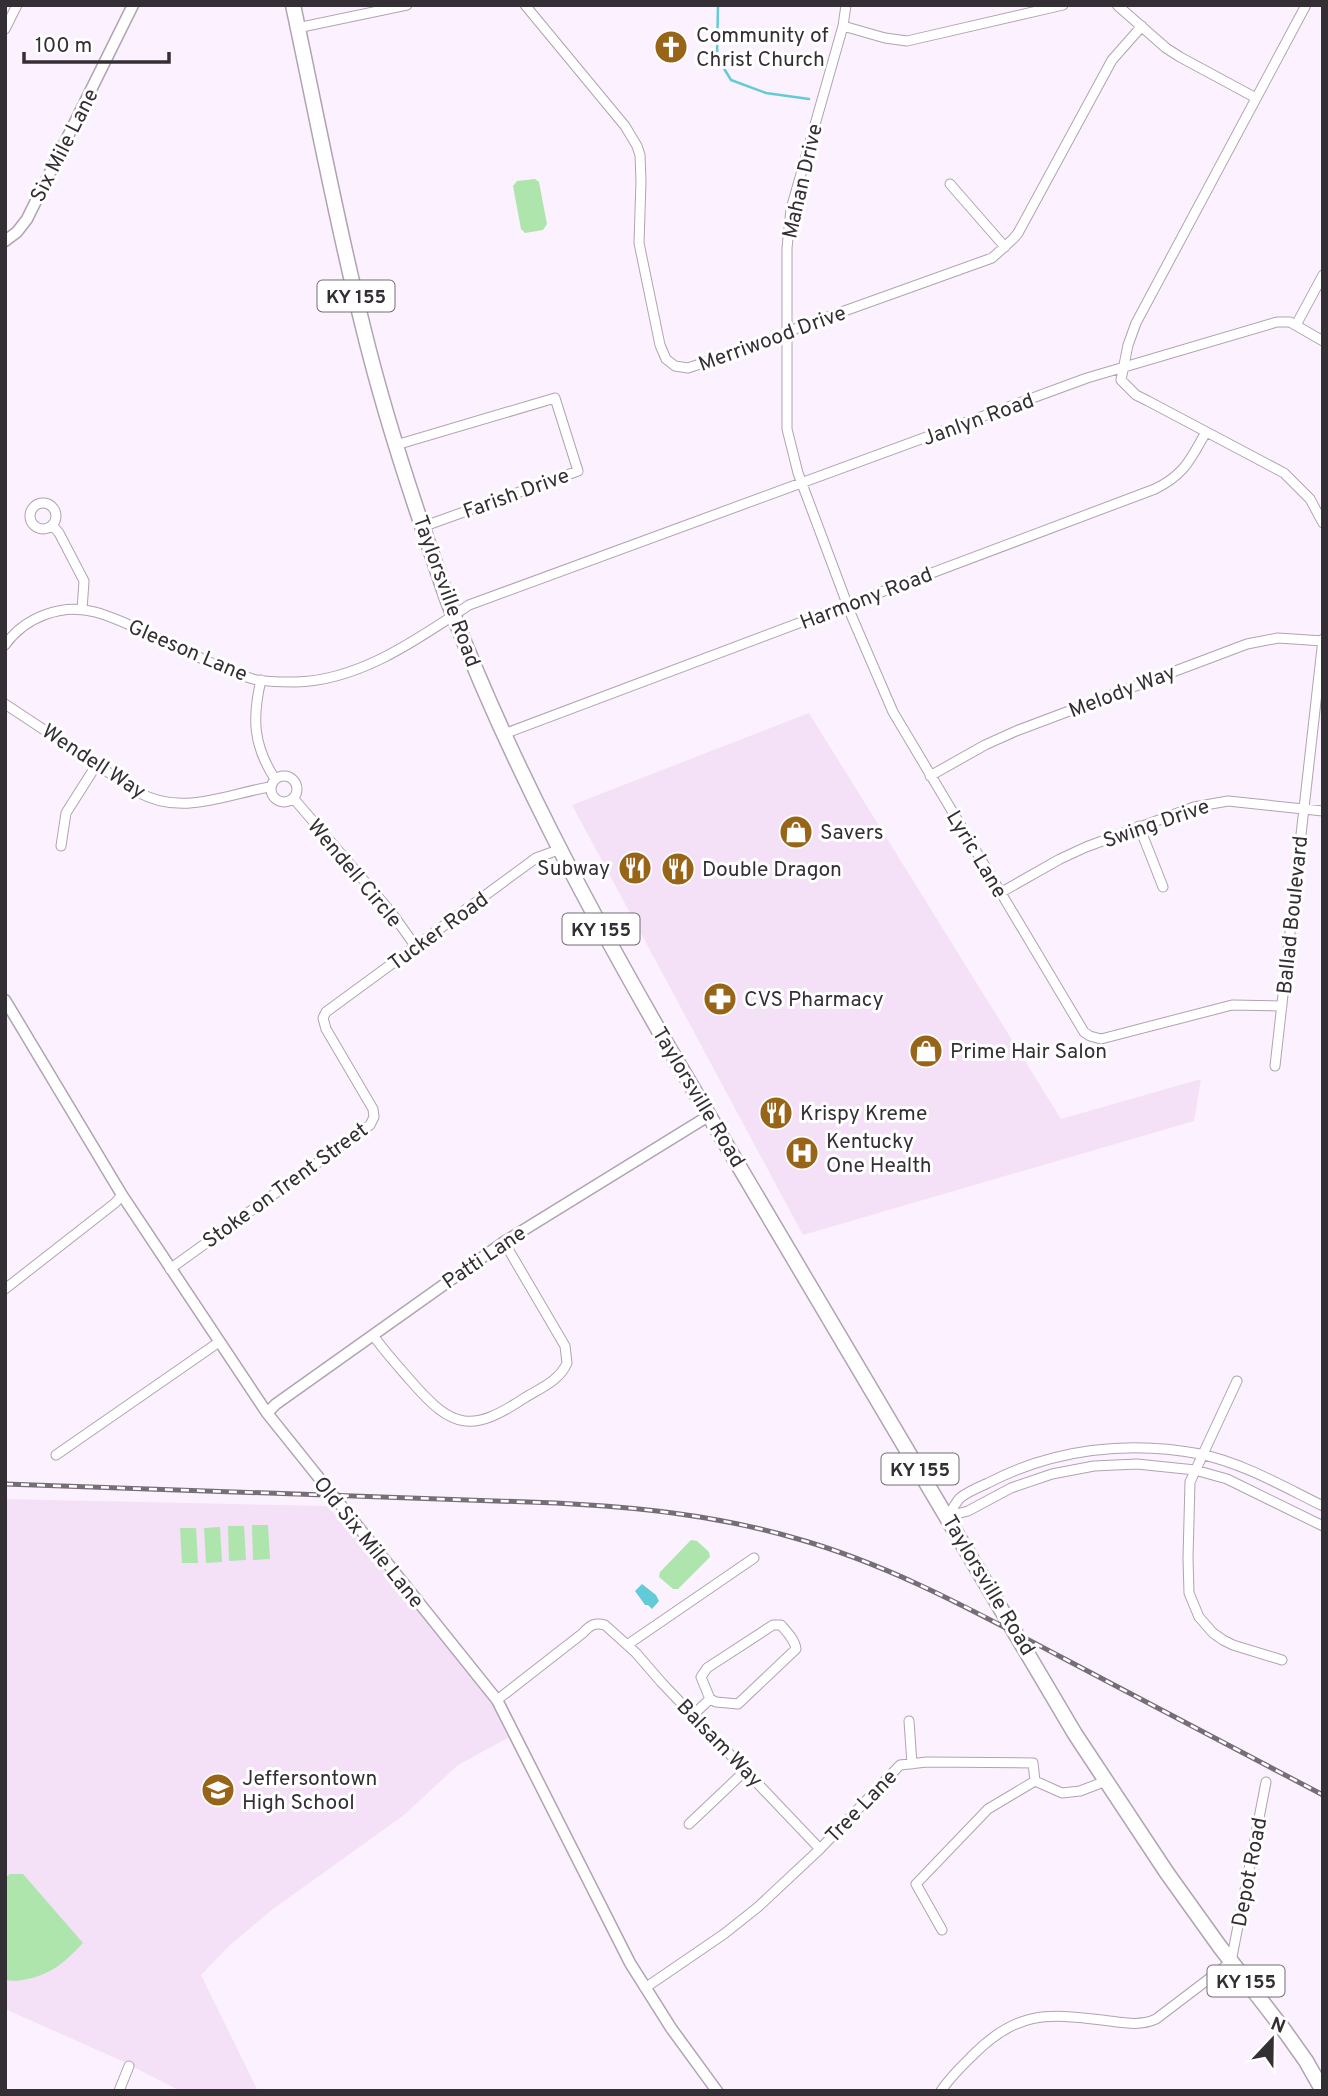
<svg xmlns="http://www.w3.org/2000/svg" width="1328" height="2096" font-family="Overpass,sans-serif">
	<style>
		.built { fill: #f4e1f7 }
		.green { fill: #ade5ac }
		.water { fill: #63cbd7 }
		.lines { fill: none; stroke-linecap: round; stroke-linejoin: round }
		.stream { stroke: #63cbd7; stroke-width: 2.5 }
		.minor-casing { stroke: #b0a3b2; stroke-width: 11 }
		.tertiary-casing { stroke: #b0a3b2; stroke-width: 13 }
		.primary-casing { stroke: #b0a3b2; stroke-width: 17 }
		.minor { stroke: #fff; stroke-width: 9 }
		.tertiary { stroke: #fff; stroke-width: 10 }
		.primary { stroke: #fff; stroke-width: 14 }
		.rail-casing { stroke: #756e77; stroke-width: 5 }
		.rail { stroke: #fff; stroke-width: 2.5; stroke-dasharray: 8; stroke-linecap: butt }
		.labels { text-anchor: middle; stroke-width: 6; stroke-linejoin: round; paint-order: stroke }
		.shield { fill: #fff; stroke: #716d72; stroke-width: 2 }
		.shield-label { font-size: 19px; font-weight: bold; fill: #342f35 }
		.poi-label { font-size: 21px; fill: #342f35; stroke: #fff; text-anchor: start }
		.street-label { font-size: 21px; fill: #342f35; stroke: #fff }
	</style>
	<rect width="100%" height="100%" fill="#fcf1fe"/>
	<path class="built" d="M 809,713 L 1061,1119 L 1201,1079 L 1194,1121 L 803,1235 L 572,805 Z
		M 5,1499 L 327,1506 L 401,1582 L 515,1734 L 458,1765 L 404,1815 L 273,1909 L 230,1945 L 201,1975 L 258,2091 L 180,2091 L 122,2061 L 5,2009 Z"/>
	<path class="green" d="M 535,179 L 539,182 L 547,224 L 543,230 L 525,233 L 521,229 L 513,186 L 517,181 Z
		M 252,1525 L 268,1525 L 270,1559 L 253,1560 Z
		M 228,1526 L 244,1526 L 246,1560 L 229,1561 Z
		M 220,1527 L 222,1562 L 206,1563 L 204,1528 Z
		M 180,1528 L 196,1528 L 198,1563 L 182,1563 Z
		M 691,1540 L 697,1541 L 709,1552 L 710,1557 L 678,1589 L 673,1589 L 659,1577 L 660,1572 Z
		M 10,1874 L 23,1874 L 83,1943 C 75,1951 67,1960 58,1966 C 44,1976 22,1983 5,1980 L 5,1878 Z"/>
	<path class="water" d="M 642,1584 L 656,1595 L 659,1601 L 652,1609 L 648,1605 L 645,1605 L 635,1591 Z"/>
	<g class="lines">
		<path class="stream" d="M 718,5 L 717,57 L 731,80 L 766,93 L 809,99"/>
		<defs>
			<path id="minor" d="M 525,5 L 625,126 L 637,146 L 640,155 L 641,181 L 639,243 L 660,345 L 666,359 L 675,366 L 688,368 L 777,338 L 797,328 L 992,258 L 1013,239 L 1018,233 L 1112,60 L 1142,26
				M 846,5 L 843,26 L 791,209 L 787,248 L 787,429 L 798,473 L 852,617 L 893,712 L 1084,1032 L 1090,1036 L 1101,1039 L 1232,1005 L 1282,1006
				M 1117,5 L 1166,48 L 1180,57 L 1256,98
				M 1306,5 L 1136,323 L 1128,345 L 1121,380 L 1136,395 L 1148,401 L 1284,473 L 1310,499 L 1323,523
				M 843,26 L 885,38 L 907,41 L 1063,5
				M 297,28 L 407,5
				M 5,29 L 17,5
				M 950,184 L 1005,247
				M 1296,325 L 1323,275
				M 396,445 L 555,398 L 578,471 L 422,527
				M30 516a13 13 0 1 1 26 0a13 13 0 1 1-26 0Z
				M 52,525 L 59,533 L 84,581 L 82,610
				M 5,645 C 25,617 62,603 95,612 C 114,617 132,626 149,634 C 183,649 217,668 253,679 C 265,682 282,682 295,682 C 359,681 418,639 469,605 L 1087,378 L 1277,322 L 1290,322 L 1323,341
				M 261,680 C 252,718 253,745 275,779
				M 5,704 L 138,792 C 182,817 226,794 270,787
				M 504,734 L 1155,489 C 1185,474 1190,460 1206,432
				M271 789a13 13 0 1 1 26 0a13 13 0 1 1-26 0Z
				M 930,776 L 985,745 L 1016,731 L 1247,644 L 1278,638 L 1323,641
				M 294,799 L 391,912 L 416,947
				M 1139,826 L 1163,887
				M 61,846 L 66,813 L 97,764
				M 1000,893 L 1060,859 L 1086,847 L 1194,807 L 1228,801 L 1323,811
				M 1275,1066 L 1323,639
				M 170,1269 L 370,1125 L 374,1117 L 373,1109 L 326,1029 L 323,1018 L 326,1012 L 536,858 L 558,850
				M 5,1289 L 115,1203 L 122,1195
				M 373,1335 C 384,1351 398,1366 411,1381 C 453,1430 472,1433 526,1397 C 541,1388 560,1380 567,1363 L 565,1346 L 504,1242
				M 1237,1381 L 1190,1482 L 1188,1558 L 1189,1593 L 1199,1617 L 1213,1633 L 1223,1640 L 1233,1645 L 1282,1660
				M 56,1455 L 219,1342
				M 948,1516 C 952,1511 955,1503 960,1498 C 967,1492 979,1487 988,1483 C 1053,1449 1129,1440 1200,1454 C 1243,1463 1284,1487 1323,1506
				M 948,1516 L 968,1511 L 1011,1488 L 1052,1474 L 1094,1466 L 1137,1464 L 1195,1470 L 1227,1479 L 1323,1526
				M 773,1625 L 781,1625 C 787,1632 795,1640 796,1649 L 738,1704 L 716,1702 L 710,1699 L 701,1677 L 707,1668 Z
				M 627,1645 L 754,1558
				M 497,1700 L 583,1633 C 590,1625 595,1622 605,1625 L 636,1653 L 662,1683 L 820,1849
				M 693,1715 L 710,1699
				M 909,1721 L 912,1764
				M 689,1824 L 746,1770
				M 942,1930 L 916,1884 L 988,1809 L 1035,1781
				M 645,1988 L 724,1934 L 758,1907 L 820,1849 L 900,1765 L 927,1762 L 1033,1763 L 1035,1781 L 1062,1793 L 1080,1791 L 1106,1781
				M 119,2091 L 129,2066
				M 941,2091 C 950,2077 962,2066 974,2054 C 1016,2012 1046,2013 1102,2020 C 1120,2022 1139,2027 1156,2019 L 1231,1962 L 1266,1782"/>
			<path id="tertiary" d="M 5,241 L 17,232 L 27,219 L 133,5
				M 5,1000 L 122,1195 L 267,1413 L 497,1700 L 630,1963 L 671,2028 L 717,2091
				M 267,1413 L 276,1404 L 504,1242 L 710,1115"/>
			<path id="primary" d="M 293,5 C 316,112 336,220 363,327 C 381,401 404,474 429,546 C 437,568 444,592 453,614 C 511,763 586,904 666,1043 L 1075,1734 L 1167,1873 L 1220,1947 L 1284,2030 L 1306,2061 L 1323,2091"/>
		</defs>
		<use href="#minor" class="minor-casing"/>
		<use href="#tertiary" class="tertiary-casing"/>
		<use href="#primary" class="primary-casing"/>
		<use href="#minor" class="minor"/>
		<use href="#tertiary" class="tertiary"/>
		<use href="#primary" class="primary"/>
		<defs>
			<path id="rail" d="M 5,1484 L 556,1503 C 636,1507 714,1515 791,1537 C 887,1563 974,1611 1061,1657 C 1148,1703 1236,1749 1323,1795"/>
		</defs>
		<use href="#rail" class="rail-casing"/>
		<use href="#rail" class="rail"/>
	</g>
	<defs>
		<symbol id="church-disc" viewBox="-11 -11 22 22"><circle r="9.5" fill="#976418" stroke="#fff"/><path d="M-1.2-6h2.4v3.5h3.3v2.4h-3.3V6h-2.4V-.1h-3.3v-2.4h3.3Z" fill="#fff"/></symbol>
		<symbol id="shop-disc" viewBox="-11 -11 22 22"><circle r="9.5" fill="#976418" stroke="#fff"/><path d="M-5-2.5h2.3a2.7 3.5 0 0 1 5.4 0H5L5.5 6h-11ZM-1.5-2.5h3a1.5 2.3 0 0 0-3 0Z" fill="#fff"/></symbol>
		<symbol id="restaurant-disc" viewBox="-11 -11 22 22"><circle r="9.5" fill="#976418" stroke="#fff"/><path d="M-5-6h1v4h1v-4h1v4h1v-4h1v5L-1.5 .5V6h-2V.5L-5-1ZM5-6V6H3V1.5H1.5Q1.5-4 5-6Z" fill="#fff"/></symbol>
		<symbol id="pharmacy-disc" viewBox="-11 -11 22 22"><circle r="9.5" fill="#976418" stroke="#fff"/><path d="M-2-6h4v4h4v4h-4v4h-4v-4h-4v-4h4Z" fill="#fff"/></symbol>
		<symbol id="hospital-disc" viewBox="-11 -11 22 22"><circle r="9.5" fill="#976418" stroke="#fff"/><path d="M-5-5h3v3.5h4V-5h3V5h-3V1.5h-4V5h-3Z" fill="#fff"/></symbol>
		<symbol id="school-disc" viewBox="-11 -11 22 22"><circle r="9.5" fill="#976418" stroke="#fff"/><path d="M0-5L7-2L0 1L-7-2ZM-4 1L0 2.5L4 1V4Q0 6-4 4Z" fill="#fff"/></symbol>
	</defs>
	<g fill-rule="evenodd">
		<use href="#church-disc" x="652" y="28" width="38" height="38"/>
		<use href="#shop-disc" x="777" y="813" width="38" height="38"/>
		<use href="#restaurant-disc" x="616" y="849" width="38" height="38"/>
		<use href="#restaurant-disc" x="659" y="850" width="38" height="38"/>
		<use href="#pharmacy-disc" x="701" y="980" width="38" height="38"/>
		<use href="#shop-disc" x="907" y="1032" width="38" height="38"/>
		<use href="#restaurant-disc" x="757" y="1094" width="38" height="38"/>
		<use href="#hospital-disc" x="783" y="1134" width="38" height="38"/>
		<use href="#school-disc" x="199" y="1771" width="38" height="38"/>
	</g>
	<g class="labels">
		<g class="shield">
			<rect x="317.5" y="280.5" width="77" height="31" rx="5"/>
			<rect x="562.5" y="913.5" width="77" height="31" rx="5"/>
			<rect x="881.5" y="1453.5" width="77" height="31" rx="5"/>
			<rect x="1207.5" y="1965.5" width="77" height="31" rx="5"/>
		</g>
		<g class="shield-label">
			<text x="356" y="303">KY 155</text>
			<text x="601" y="936">KY 155</text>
			<text x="920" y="1476">KY 155</text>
			<text x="1246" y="1988">KY 155</text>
		</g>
		<g class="poi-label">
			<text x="696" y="42">Community of<tspan x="696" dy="24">Christ Church</tspan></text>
			<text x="820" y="839">Savers</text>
			<text x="610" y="875" text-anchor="end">Subway</text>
			<text x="702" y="876">Double Dragon</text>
			<text x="744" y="1006">CVS Pharmacy</text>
			<text x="950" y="1058">Prime Hair Salon</text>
			<text x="800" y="1120">Krispy Kreme</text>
			<text x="826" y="1148">Kentucky<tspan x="826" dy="24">One Health</tspan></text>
			<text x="242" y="1785">Jeffersontown<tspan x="242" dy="24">High School</tspan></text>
		</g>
		<g class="street-label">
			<text transform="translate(64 145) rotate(-63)" y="7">Six Mile Lane</text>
			<text transform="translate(802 181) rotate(-77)" y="7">Mahan Drive</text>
			<text transform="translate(772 338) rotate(-20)" y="7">Merriwood Drive</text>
			<text transform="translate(978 419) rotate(-20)" y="7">Janlyn Road</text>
			<text transform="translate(516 493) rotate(-20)" y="7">Farish Drive</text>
			<text transform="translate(447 591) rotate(70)" y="7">Taylorsville Road</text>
			<text transform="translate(866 598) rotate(-21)" y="7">Harmony Road</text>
			<text transform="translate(188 650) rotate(23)" y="7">Gleeson Lane</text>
			<text transform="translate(1122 691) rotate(-21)" y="7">Melody Way</text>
			<text transform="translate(94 761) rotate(33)" y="7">Wendell Way</text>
			<text transform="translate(1156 823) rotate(-19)" y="7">Swing Drive</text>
			<text transform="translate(977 854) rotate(59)" y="7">Lyric Lane</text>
			<text transform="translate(355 873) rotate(50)" y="7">Wendell Circle</text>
			<text transform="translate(1292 915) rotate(-84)" y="7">Ballad Boulevard</text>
			<text transform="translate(438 931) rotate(-36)" y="7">Tucker Road</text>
			<text transform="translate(699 1097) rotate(59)" y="7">Taylorsville Road</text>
			<text transform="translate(285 1185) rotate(-36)" y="7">Stoke on Trent Street</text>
			<text transform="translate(484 1257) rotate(-34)" y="7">Patti Lane</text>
			<text transform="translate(369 1542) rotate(51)" y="7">Old Six Mile Lane</text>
			<text transform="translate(989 1585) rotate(59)" y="7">Taylorsville Road</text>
			<text transform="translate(720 1743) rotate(46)" y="7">Balsam Way</text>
			<text transform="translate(861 1806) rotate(-46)" y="7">Tree Lane</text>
			<text transform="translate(1249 1872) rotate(-79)" y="7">Depot Road</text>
		</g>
	</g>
	<rect width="1328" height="2096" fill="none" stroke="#342f35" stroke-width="14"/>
	<g transform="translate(1272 2040) rotate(22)" stroke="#ffffff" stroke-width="5" paint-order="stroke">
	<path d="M0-5L12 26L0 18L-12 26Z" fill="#342f35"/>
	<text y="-10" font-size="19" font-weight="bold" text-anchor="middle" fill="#342f35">N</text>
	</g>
	<path d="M24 52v10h145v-10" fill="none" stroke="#342f35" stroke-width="3.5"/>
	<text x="35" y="52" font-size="21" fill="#342f35" stroke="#ffffff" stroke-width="5" paint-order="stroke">100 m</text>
</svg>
